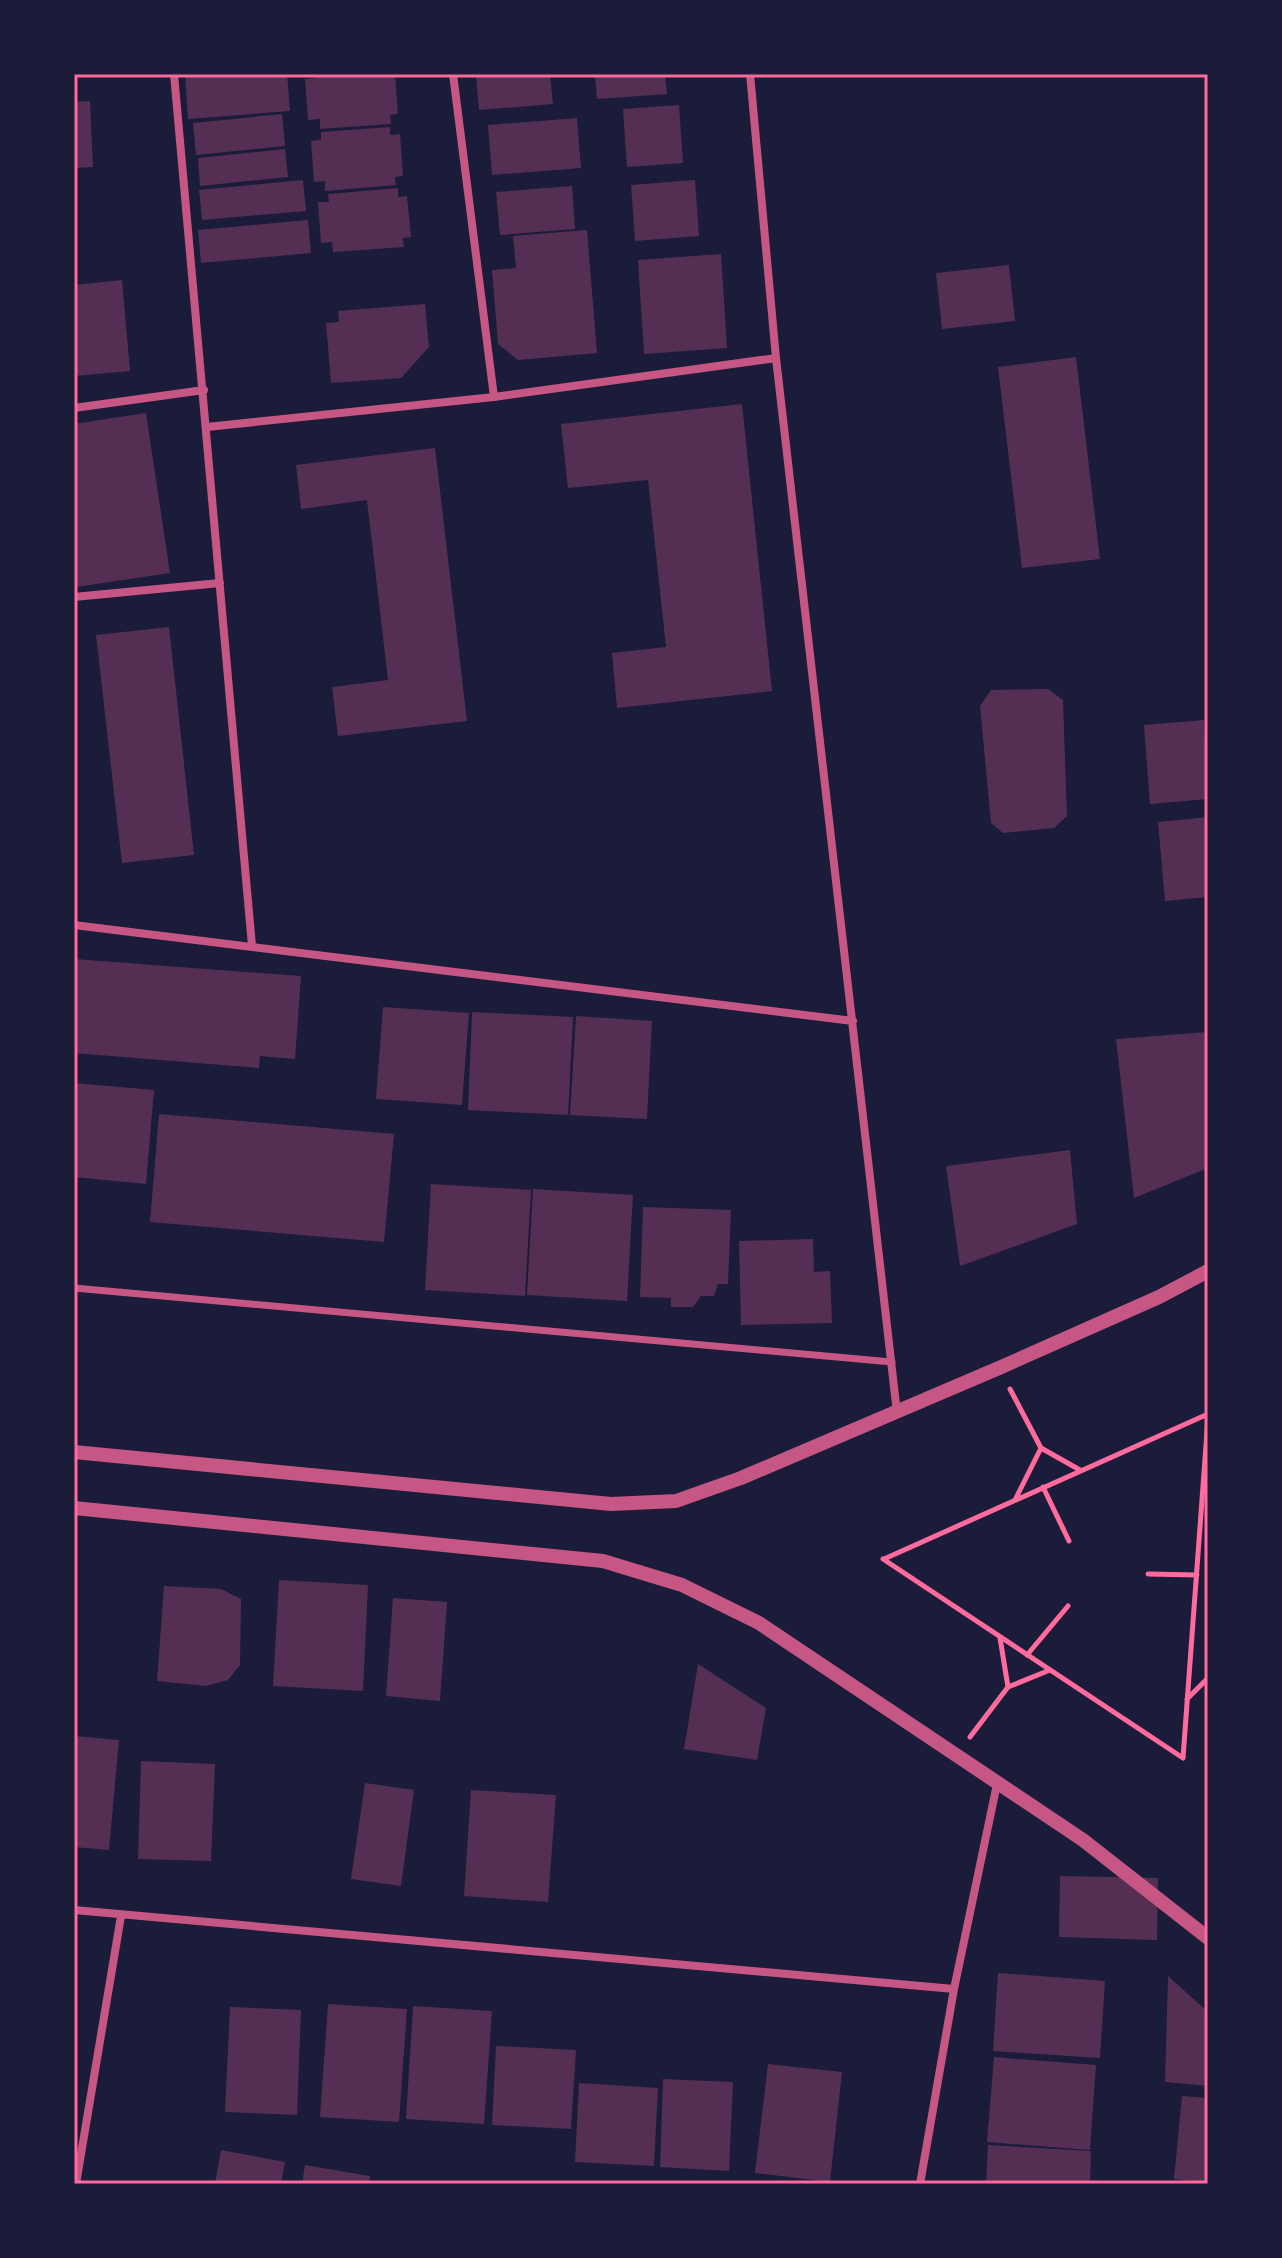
<svg xmlns="http://www.w3.org/2000/svg" width="1282" height="2258" font-family="'Archivo Narrow',sans-serif">
	<style>
		.building { fill: #542f53 }
		.lines { fill: none; stroke-linecap: round; stroke-linejoin: round }
		.path { stroke: #ff6b9d; stroke-width: 5 }
		.pedestrian { stroke: #c65784; stroke-width: 7 }
		.minor { stroke: #c65784; stroke-width: 8 }
		.tertiary { stroke: #c65784; stroke-width: 14 }
		.neatline { fill: none; stroke: #ff6b9d; stroke-width: 3 }
	</style>
	<rect width="100%" height="100%" fill="#1b1b3a"/>
	<path class="building" d="M 185,74 L 287,74 L 290,111 L 188,119 Z
		M 315,74 L 395,74 L 398,114 L 390,115 L 391,124 L 320,129 L 320,119 L 308,120 L 305,79 L 316,78 Z
		M 476,74 L 550,74 L 553,104 L 479,110 Z
		M 595,74 L 665,74 L 667,94 L 597,99 Z
		M 90,101 L 93,167 L 74,168 L 74,102 Z
		M 679,105 L 683,163 L 627,167 L 623,109 Z
		M 282,114 L 285,146 L 196,155 L 193,123 Z
		M 577,118 L 581,168 L 492,175 L 488,125 Z
		M 390,127 L 390,135 L 400,134 L 403,176 L 395,177 L 396,185 L 325,191 L 325,181 L 314,182 L 311,141 L 321,140 L 321,132 Z
		M 285,149 L 288,177 L 200,186 L 198,158 Z
		M 303,180 L 306,211 L 202,220 L 199,190 Z
		M 695,180 L 699,236 L 635,241 L 631,185 Z
		M 572,186 L 575,229 L 500,235 L 496,192 Z
		M 398,188 L 398,197 L 407,196 L 411,237 L 403,238 L 404,247 L 333,252 L 332,242 L 321,243 L 318,202 L 329,202 L 328,194 Z
		M 308,220 L 311,253 L 201,263 L 198,230 Z
		M 587,230 L 597,353 L 518,360 L 498,344 L 492,270 L 516,268 L 513,236 Z
		M 721,254 L 727,348 L 644,354 L 638,260 Z
		M 1009,265 L 1015,321 L 942,329 L 936,273 Z
		M 122,280 L 130,371 L 74,376 L 74,285 Z
		M 425,304 L 429,347 L 401,378 L 331,383 L 326,323 L 339,322 L 338,311 Z
		M 1076,357 L 1100,559 L 1022,568 L 998,367 Z
		M 742,404 L 772,691 L 617,708 L 612,653 L 666,647 L 648,480 L 568,488 L 561,424 Z
		M 146,413 L 170,573 L 76,587 L 74,424 Z
		M 435,448 L 467,721 L 338,736 L 332,687 L 388,680 L 367,500 L 301,509 L 296,465 Z
		M 169,627 L 194,855 L 122,863 L 96,635 Z
		M 1048,689 L 1063,700 L 1067,816 L 1054,828 L 1003,833 L 991,823 L 980,706 L 991,690 Z
		M 1204,720 L 1208,799 L 1150,804 L 1144,725 Z
		M 1208,817 L 1208,897 L 1165,901 L 1158,822 Z
		M 74,959 L 301,976 L 295,1059 L 260,1056 L 259,1068 L 74,1053 Z
		M 383,1007 L 469,1013 L 462,1105 L 376,1099 Z
		M 472,1012 L 573,1017 L 568,1115 L 468,1110 Z
		M 576,1016 L 652,1021 L 647,1119 L 570,1115 Z
		M 1208,1032 L 1208,1168 L 1134,1198 L 1116,1039 Z
		M 74,1083 L 154,1090 L 146,1184 L 74,1177 Z
		M 159,1114 L 394,1134 L 384,1242 L 150,1222 Z
		M 1070,1150 L 1077,1224 L 960,1266 L 946,1166 Z
		M 431,1184 L 531,1190 L 525,1296 L 425,1290 Z
		M 533,1189 L 633,1195 L 627,1301 L 527,1295 Z
		M 643,1207 L 731,1210 L 728,1284 L 718,1284 L 714,1296 L 701,1296 L 693,1307 L 671,1307 L 671,1298 L 640,1297 Z
		M 813,1239 L 814,1272 L 830,1271 L 832,1323 L 741,1325 L 739,1241 Z
		M 279,1580 L 368,1585 L 363,1691 L 273,1686 Z
		M 164,1586 L 221,1589 L 241,1599 L 240,1665 L 228,1680 L 206,1686 L 157,1681 Z
		M 393,1598 L 447,1602 L 440,1701 L 386,1696 Z
		M 698,1664 L 766,1708 L 757,1760 L 684,1749 Z
		M 74,1736 L 119,1740 L 109,1850 L 74,1847 Z
		M 141,1761 L 215,1764 L 211,1861 L 138,1859 Z
		M 365,1783 L 414,1790 L 401,1886 L 351,1879 Z
		M 471,1790 L 556,1795 L 548,1902 L 464,1896 Z
		M 1060,1876 L 1158,1878 L 1157,1940 L 1059,1937 Z
		M 998,1973 L 1105,1981 L 1100,2058 L 993,2051 Z
		M 1168,1976 L 1208,2012 L 1208,2086 L 1165,2082 Z
		M 328,2004 L 407,2009 L 399,2122 L 320,2117 Z
		M 413,2006 L 492,2011 L 484,2124 L 406,2119 Z
		M 230,2007 L 301,2010 L 297,2115 L 225,2112 Z
		M 496,2046 L 576,2050 L 571,2129 L 492,2125 Z
		M 994,2057 L 1096,2065 L 1090,2150 L 987,2142 Z
		M 768,2064 L 842,2072 L 830,2182 L 755,2173 Z
		M 663,2079 L 733,2082 L 729,2171 L 660,2167 Z
		M 579,2083 L 658,2088 L 654,2166 L 575,2162 Z
		M 1182,2096 L 1208,2098 L 1208,2183 L 1174,2179 Z
		M 988,2145 L 1091,2151 L 1090,2184 L 986,2184 Z
		M 221,2150 L 285,2162 L 281,2184 L 215,2184 Z
		M 305,2165 L 370,2176 L 369,2184 L 302,2184 Z"/>
	<g class="lines">
		<path class="path" d="M 1010,1389 L 1041,1448
			M 1043,1487 L 1069,1541
			M 1015,1500 L 1041,1448 L 1080,1470
			M 883,1559 L 1183,1758 L 1208,1418
			M 884,1559 L 1208,1414
			M 1148,1574 L 1197,1575
			M 1000,1638 L 1008,1687 L 1050,1670
			M 1027,1655 L 1068,1606
			M 1187,1699 L 1208,1678
			M 970,1737 L 1008,1687"/>
		<path class="pedestrian" d="M 74,1288 L 892,1362"/>
		<path class="minor" d="M 174,74 L 252,946
			M 453,74 L 494,397
			M 750,74 L 776,358 L 897,1413
			M 74,408 L 204,390
			M 207,427 L 494,397 L 776,358
			M 74,597 L 220,583
			M 74,925 L 853,1021
			M 74,1910 L 954,1989
			M 76,2184 L 121,1916
			M 920,2184 L 954,1989 L 997,1784"/>
		<path class="tertiary" d="M 74,1452 L 611,1504 L 676,1501 L 741,1478 L 999,1368 L 1159,1297 L 1208,1271
			M 74,1508 L 603,1561 L 682,1585 L 759,1623 L 1083,1840 L 1208,1938"/>
	</g>
	<rect width="1282" height="2258" fill="none" stroke="#1b1b3a" stroke-width="152"/>
	<rect x="76" y="76" width="1130" height="2106" class="neatline"/>
</svg>
